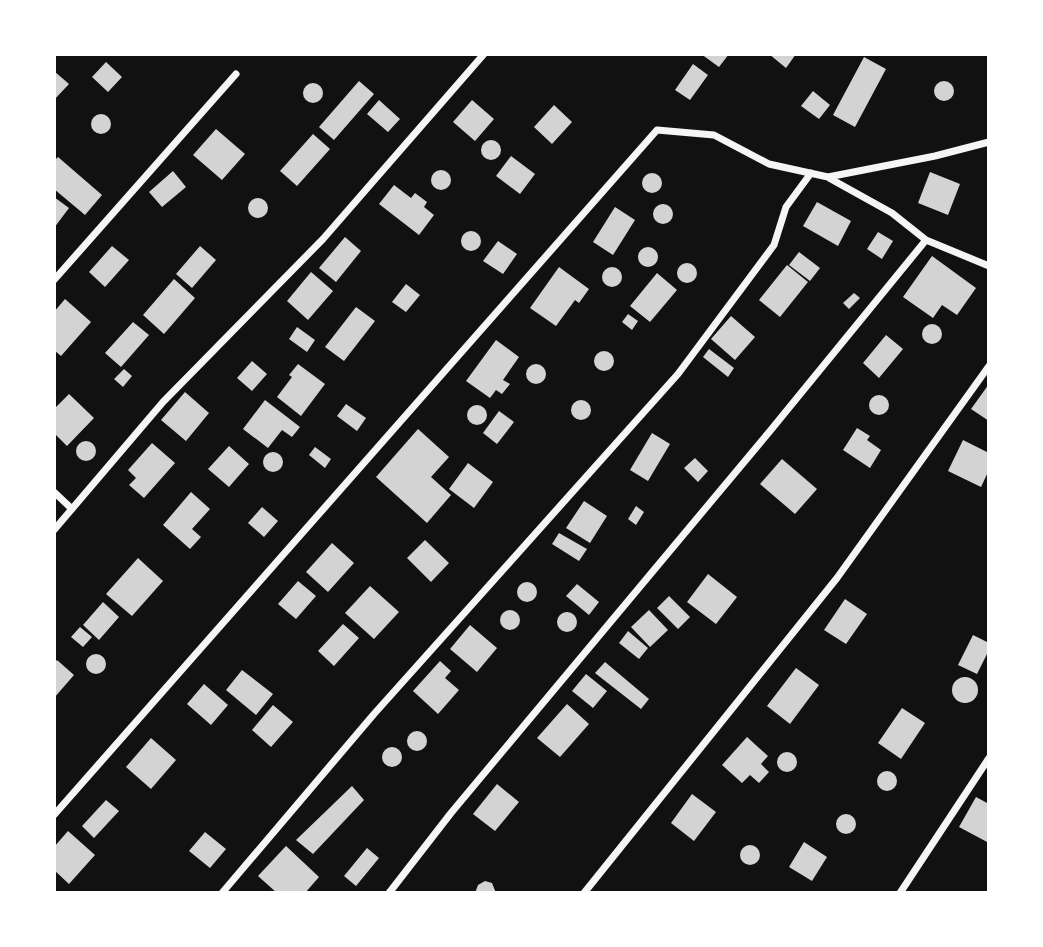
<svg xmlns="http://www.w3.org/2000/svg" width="1043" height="947" font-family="Inter,sans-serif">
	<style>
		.building { fill: #d3d3d3 }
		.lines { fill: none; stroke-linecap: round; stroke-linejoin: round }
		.minor { stroke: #f5f5f5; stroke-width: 7 }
	</style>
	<rect width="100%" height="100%" fill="#111"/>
	<path class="building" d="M 701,54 L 729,54 L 719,67 Z
		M 769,54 L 796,54 L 786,68 Z
		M 864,57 L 886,69 L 855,127 L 833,115 Z
		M 106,62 L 122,77 L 108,92 L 92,77 Z
		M 693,64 L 708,75 L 690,100 L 675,90 Z
		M 54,71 L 69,84 L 54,100 Z
		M 359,81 L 374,94 L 334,140 L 319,127 Z
		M934 91a10 10 0 1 1 20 0a10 10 0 1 1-20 0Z
		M303 93a10 10 0 1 1 20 0a10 10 0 1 1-20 0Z
		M 813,91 L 830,105 L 819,119 L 801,106 Z
		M 379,100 L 400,119 L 388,132 L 367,114 Z
		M 472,100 L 494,119 L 475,141 L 453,122 Z
		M 554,105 L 572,122 L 552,144 L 534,127 Z
		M91 124a10 10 0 1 1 20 0a10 10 0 1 1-20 0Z
		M 216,129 L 245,154 L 222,180 L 193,155 Z
		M 313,134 L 330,149 L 297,186 L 280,171 Z
		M481 150a10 10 0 1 1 20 0a10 10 0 1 1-20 0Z
		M 511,156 L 535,174 L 520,194 L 496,176 Z
		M 58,157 L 102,195 L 85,215 L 54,189 L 54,161 Z
		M431 180a10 10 0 1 1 20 0a10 10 0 1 1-20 0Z
		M 173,171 L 186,187 L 162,207 L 149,192 Z
		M 930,172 L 960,184 L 948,215 L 918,203 Z
		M642 183a10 10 0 1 1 20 0a10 10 0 1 1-20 0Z
		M 394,185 L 411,198 L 415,193 L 427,202 L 424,207 L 434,215 L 419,235 L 379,204 Z
		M 54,197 L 69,208 L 54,228 Z
		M248 208a10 10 0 1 1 20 0a10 10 0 1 1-20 0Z
		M 817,202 L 851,221 L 838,246 L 803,226 Z
		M653 214a10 10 0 1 1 20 0a10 10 0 1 1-20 0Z
		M 615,207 L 635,220 L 613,255 L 593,242 Z
		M461 241a10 10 0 1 1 20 0a10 10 0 1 1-20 0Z
		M 878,232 L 893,241 L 882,259 L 867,249 Z
		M 345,237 L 361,251 L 336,282 L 319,268 Z
		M 498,241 L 517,254 L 503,274 L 483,261 Z
		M 112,246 L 129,260 L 105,287 L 89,272 Z
		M 200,246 L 216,260 L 192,288 L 176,274 Z
		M638 257a10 10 0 1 1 20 0a10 10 0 1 1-20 0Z
		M 799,252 L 820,268 L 810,281 L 789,265 Z
		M 932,256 L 976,288 L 957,315 L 942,305 L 933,318 L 903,297 Z
		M677 273a10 10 0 1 1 20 0a10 10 0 1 1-20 0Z
		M 787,265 L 808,282 L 780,317 L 759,300 Z
		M602 277a10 10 0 1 1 20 0a10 10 0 1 1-20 0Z
		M 559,267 L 589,289 L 579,303 L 575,300 L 556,326 L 530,308 Z
		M 311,272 L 333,291 L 308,320 L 287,301 Z
		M 657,273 L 677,290 L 650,322 L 630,306 Z
		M 174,279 L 195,298 L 164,334 L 143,315 Z
		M 406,284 L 420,295 L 406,312 L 392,302 Z
		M 854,293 L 860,298 L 849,309 L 843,303 Z
		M 65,299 L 91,322 L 61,356 L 54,350 L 54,312 Z
		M 356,307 L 375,321 L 344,361 L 325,347 Z
		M 628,314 L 638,321 L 632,330 L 622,322 Z
		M 731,316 L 755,337 L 735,360 L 711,339 Z
		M 133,322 L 149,335 L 121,367 L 105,353 Z
		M922 334a10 10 0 1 1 20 0a10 10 0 1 1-20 0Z
		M 297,327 L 315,340 L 307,352 L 289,339 Z
		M 886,335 L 903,349 L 879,378 L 863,363 Z
		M 496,340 L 519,357 L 503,380 L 510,384 L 502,394 L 496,390 L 490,398 L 466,381 Z
		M 709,349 L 734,368 L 728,377 L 703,357 Z
		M594 361a10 10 0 1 1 20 0a10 10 0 1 1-20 0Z
		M 252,361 L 267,374 L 252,391 L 237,378 Z
		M526 374a10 10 0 1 1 20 0a10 10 0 1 1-20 0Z
		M 298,364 L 325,384 L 301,416 L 277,397 L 292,377 L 289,375 Z
		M 124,369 L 132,376 L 123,387 L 114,379 Z
		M 989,384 L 989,421 L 971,409 Z
		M 185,392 L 209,413 L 186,441 L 161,420 Z
		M 69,394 L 94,418 L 67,446 L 54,433 L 54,409 Z
		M869 405a10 10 0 1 1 20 0a10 10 0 1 1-20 0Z
		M 265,400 L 300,427 L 292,437 L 282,430 L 268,448 L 243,429 Z
		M571 410a10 10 0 1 1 20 0a10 10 0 1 1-20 0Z
		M 346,404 L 366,418 L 357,431 L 337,416 Z
		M467 415a10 10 0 1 1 20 0a10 10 0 1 1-20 0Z
		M 499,411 L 514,422 L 497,444 L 483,433 Z
		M 857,428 L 870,436 L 867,440 L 881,450 L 870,468 L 843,450 Z
		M 418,429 L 449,457 L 431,477 L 451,495 L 427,523 L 376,477 Z
		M 652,433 L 670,444 L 648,481 L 630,470 Z
		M 963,440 L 989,453 L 989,470 L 981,487 L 948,471 Z
		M76 451a10 10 0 1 1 20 0a10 10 0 1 1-20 0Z
		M 152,443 L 175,463 L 144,498 L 129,485 L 136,478 L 128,470 Z
		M 229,446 L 249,464 L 229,487 L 208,469 Z
		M 315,447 L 331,459 L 325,468 L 309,455 Z
		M263 462a10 10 0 1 1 20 0a10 10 0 1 1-20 0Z
		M 695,458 L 708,471 L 698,482 L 684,468 Z
		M 782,459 L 817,489 L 795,514 L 760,484 Z
		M 468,463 L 493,482 L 474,508 L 449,489 Z
		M 191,492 L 210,509 L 192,529 L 201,537 L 190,549 L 163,525 Z
		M 584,501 L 607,516 L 590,543 L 566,528 Z
		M 636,506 L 644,512 L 636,525 L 628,519 Z
		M 262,507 L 278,521 L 264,537 L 248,523 Z
		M 559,533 L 587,549 L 579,561 L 552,544 Z
		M 425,540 L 449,563 L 431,582 L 407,558 Z
		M 332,543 L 354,563 L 328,592 L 306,572 Z
		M 138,558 L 163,581 L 132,616 L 106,594 Z
		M 708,574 L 737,597 L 716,624 L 687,602 Z
		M 298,581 L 316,596 L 296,619 L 278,604 Z
		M517 592a10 10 0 1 1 20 0a10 10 0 1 1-20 0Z
		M 577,584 L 599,602 L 589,615 L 566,596 Z
		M 370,586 L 399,612 L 374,639 L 345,613 Z
		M 669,596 L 690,617 L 678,629 L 657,608 Z
		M 845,599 L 867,614 L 846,644 L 824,630 Z
		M 103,602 L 119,617 L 99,640 L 83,625 Z
		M 649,610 L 668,630 L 650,647 L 631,627 Z
		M500 620a10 10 0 1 1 20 0a10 10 0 1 1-20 0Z
		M557 622a10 10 0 1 1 20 0a10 10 0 1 1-20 0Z
		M 343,624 L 359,638 L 334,666 L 318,651 Z
		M 470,625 L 497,648 L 477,672 L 450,649 Z
		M 80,627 L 92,637 L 83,647 L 71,637 Z
		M 628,631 L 648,648 L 639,659 L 619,643 Z
		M 973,635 L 989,643 L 989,650 L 977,674 L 958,665 Z
		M86 664a10 10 0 1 1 20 0a10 10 0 1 1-20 0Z
		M 57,660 L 74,675 L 54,698 L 54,663 Z
		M 440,661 L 451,671 L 445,678 L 459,690 L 438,714 L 413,691 Z
		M 605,662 L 649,699 L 641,709 L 595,673 Z
		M 796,668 L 819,685 L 790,724 L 767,706 Z
		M 242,670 L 273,694 L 256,715 L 226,690 Z
		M 586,674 L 607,691 L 593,708 L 572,691 Z
		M952 690a13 13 0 1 1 26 0a13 13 0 1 1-26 0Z
		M 204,684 L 228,705 L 211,725 L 187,704 Z
		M 567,704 L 589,724 L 560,757 L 537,738 Z
		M 273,705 L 293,722 L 271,747 L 252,730 Z
		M 902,708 L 925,723 L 901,759 L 878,743 Z
		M407 741a10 10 0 1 1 20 0a10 10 0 1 1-20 0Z
		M 747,737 L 768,756 L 761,764 L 769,772 L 759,783 L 750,775 L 742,783 L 722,765 Z
		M 151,738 L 176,760 L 151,789 L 126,767 Z
		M382 757a10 10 0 1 1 20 0a10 10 0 1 1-20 0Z
		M777 762a10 10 0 1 1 20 0a10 10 0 1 1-20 0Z
		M877 781a10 10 0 1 1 20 0a10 10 0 1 1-20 0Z
		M 497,784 L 519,802 L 495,831 L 473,814 Z
		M 352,786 L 364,800 L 313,854 L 296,840 Z
		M 692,794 L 716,812 L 694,841 L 671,823 Z
		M 976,797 L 989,804 L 989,843 L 959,827 Z
		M 106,800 L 119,811 L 94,838 L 82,826 Z
		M836 824a10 10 0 1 1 20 0a10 10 0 1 1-20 0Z
		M 68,831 L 95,855 L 69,884 L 54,870 L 54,847 Z
		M 205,832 L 226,849 L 210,868 L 189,851 Z
		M 804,842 L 827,857 L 812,881 L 789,867 Z
		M740 855a10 10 0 1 1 20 0a10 10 0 1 1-20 0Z
		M 286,846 L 319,877 L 305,893 L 277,893 L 258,876 Z
		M 367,848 L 379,858 L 356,886 L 344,876 Z
		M 485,881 L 492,883 L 496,893 L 475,893 L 478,885 Z"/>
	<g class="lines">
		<path class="minor" d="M 829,178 L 892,213 L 926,240 L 989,266
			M 54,280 L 236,74
			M 54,492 L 72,509
			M 54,530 L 163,402 L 323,239 L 484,54
			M 54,815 L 657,130 L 714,135 L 769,164 L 828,177 L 935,156 L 989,142
			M 222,893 L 374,714 L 678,374 L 774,245 L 786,207 L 811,173
			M 389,893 L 451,813 L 770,431 L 926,240
			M 584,893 L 837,578 L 989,366
			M 900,893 L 989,758"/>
	</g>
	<rect width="1043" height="947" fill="none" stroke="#ffffff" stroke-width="112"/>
</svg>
